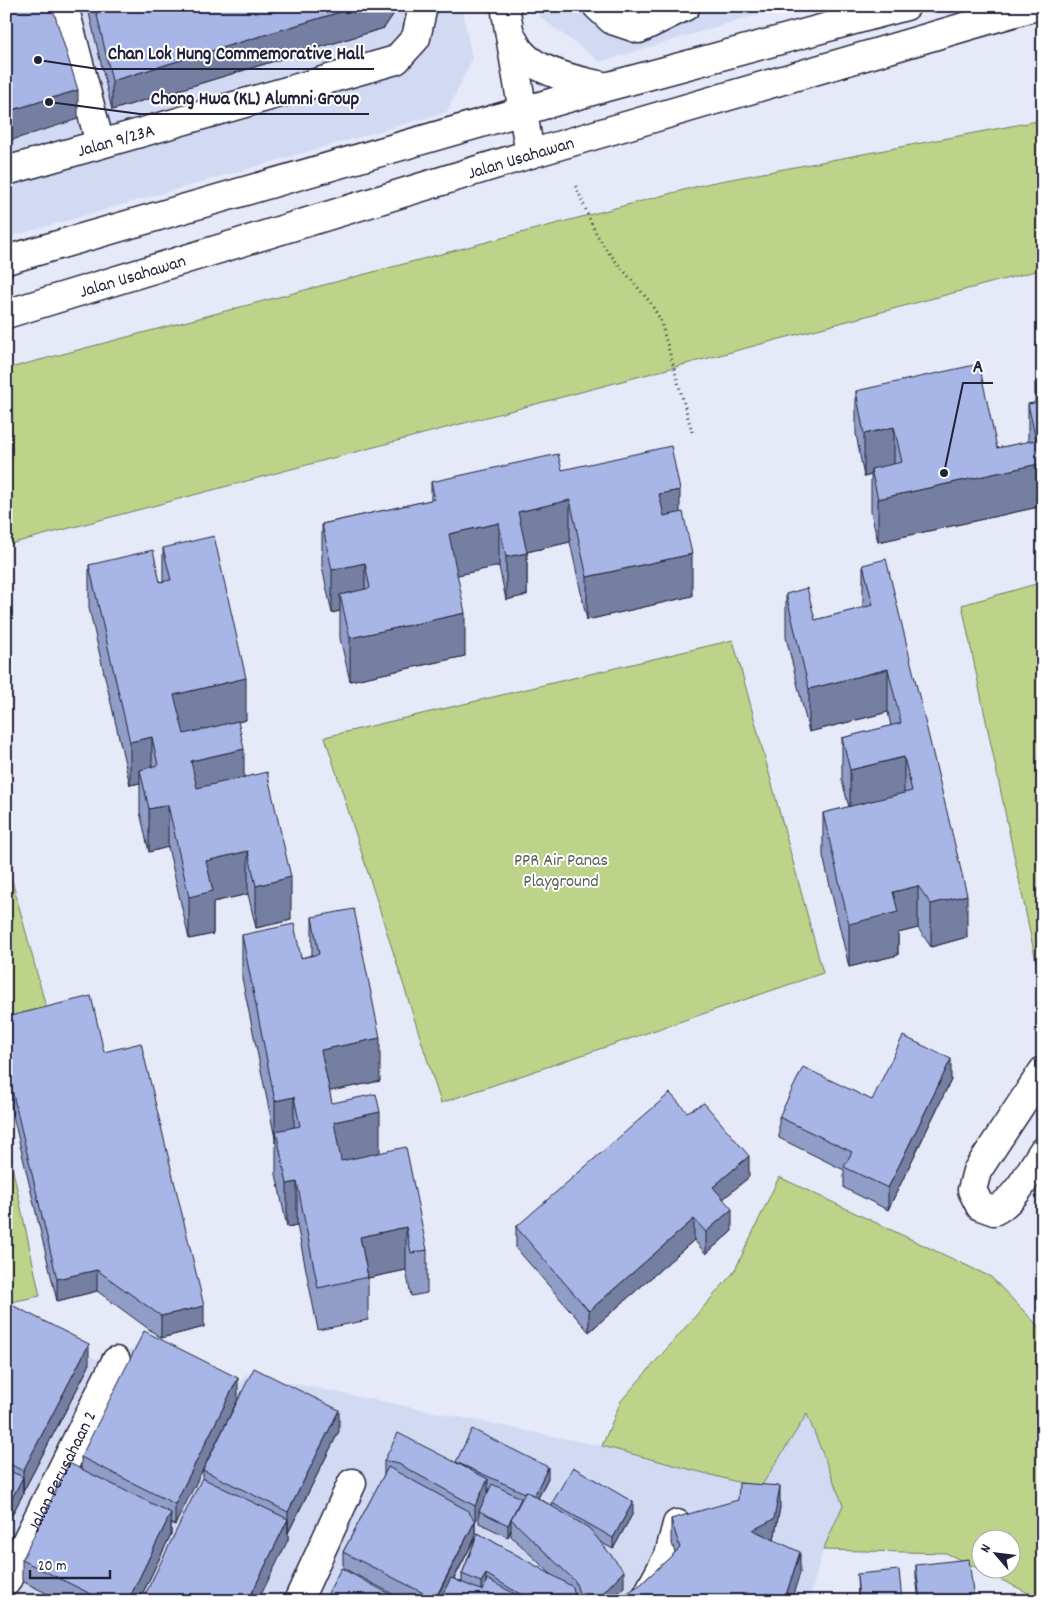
<svg xmlns="http://www.w3.org/2000/svg" width="1049" height="1607" font-family="Dekko,sans-serif">
	<style>
		.built { fill: #d2daf3 }
		.green { fill: #bdd389; stroke: #707a62; fill-rule: evenodd }
		.lines { fill: none; stroke-linecap: round; stroke-linejoin: round }
		.minor-casing { stroke: #22223b; stroke-width: 31 }
		.path { stroke: #22223b; stroke-width: 3; stroke-dasharray: 1 4; stroke-linecap: butt }
		.minor { stroke: #fff; stroke-width: 28 }
		.wall { fill: #909dc6; stroke: #22223b; fill-rule: evenodd }
		.shaded-wall { fill: #757fa1; stroke: #22223b }
		.building { fill: #a7b6e6; stroke: #22223b }
		.labels { text-anchor: middle; stroke-width: 4; stroke-linejoin: round; paint-order: stroke }
		.street-label { font-size: 18px; fill: #22223b; stroke: #fff }
		.park-label { font-size: 18px; fill: #586056; stroke: #fff }
		.leader { fill: none; stroke: #22223b; stroke-width: 2 }
		.callout-dot { fill: #22223b; stroke: #fff; stroke-width: 2 }
		.callout-label { font-size: 19px; text-anchor: middle; font-weight: bold; fill: #22223b; stroke: #fff; stroke-width: 4; stroke-linejoin: round; paint-order: stroke }
	</style>
	<rect width="100%" height="100%" fill="#e5e9f8"/>
	<filter id="ink" filterUnits="userSpaceOnUse"><feTurbulence type="fractalNoise" baseFrequency=".02" numOctaves="2"/><feDisplacementMap in="SourceGraphic" scale="10" xChannelSelector="R" yChannelSelector="G"/><feConvolveMatrix kernelMatrix="1 2 1 2 8 2 1 2 1" color-interpolation-filters="sRGB"/></filter>
	<g filter="url(#ink)">
		<path class="built" d="M 6,6 L 462,6 L 472,59 L 447,112 L 6,238 Z
			M 538,6 L 786,6 L 600,62 L 540,17 Z
			M 12,1316 L 96,1359 L 146,1345 L 235,1391 L 246,1374 L 602,1446 L 760,1488 L 807,1414 L 843,1505 L 823,1550 L 809,1601 L 6,1601 L 6,1318 Z"/>
		<path class="green" d="M 1043,120 L 1043,269 L 6,545 L 6,369 L 710,183 Z
			M 1043,582 L 1043,995 L 962,605 Z
			M 733,640 L 823,973 L 441,1103 L 325,737 Z
			M 6,858 L 47,1011 L 6,1024 Z
			M 6,1138 L 40,1296 L 6,1303 Z
			M 779,1177 L 991,1277 L 1043,1331 L 1043,1600 L 946,1553 L 823,1550 L 843,1505 L 807,1414 L 760,1488 L 602,1446 L 621,1401 L 734,1272 ZM 982,1540 L 1012,1540 L 1012,1570 L 982,1570 Z"/>
		<g class="lines">
			<defs>
				<g id="minor">
					<path d="M 64,6 L 100,144"/>
					<path d="M 505,6 L 530,154"/>
					<path d="M 597,6 L 612,20 L 639,29 L 686,6"/>
					<path d="M 510,33 C 513,39 516,46 520,51 C 536,72 578,81 603,86"/>
					<path id="s1" d="M 6,171 L 396,60 L 416,38 L 423,6"/>
					<path d="M 6,260 L 606,87 L 906,6"/>
					<path id="s2" d="M 6,314 L 530,154 L 1036,6"/>
					<path d="M 1043,1071 L 977,1171 L 972,1190 L 980,1206 L 994,1211 C 1017,1199 1029,1172 1043,1151"/>
					<path id="s3" d="M 6,1582 L 116,1361"/>
					<path d="M 298,1601 L 352,1483"/>
					<path d="M 644,1601 L 669,1555 L 677,1524"/>
				</g>
			</defs>
			<use href="#minor" class="minor-casing"/>
			<path class="path" d="M 576,186 L 595,232 L 609,253 L 650,302 L 660,319 L 693,435"/>
			<use href="#minor" class="minor"/>
		</g>
		<path class="wall" d="M 89,6 L 399,6 L 384,28 L 112,110 L 89,13 Z
			M 1043,381 L 1043,506 L 878,542 L 871,512 L 871,475 L 864,477 L 856,434 L 856,391 L 997,448 L 1028,442 L 1028,404 L 1035,403 L 1035,383 Z
			M 562,470 L 680,512 L 692,596 L 587,620 L 570,542 L 527,552 L 527,595 L 506,600 L 499,566 L 457,575 L 465,656 L 350,681 L 340,638 L 340,611 L 332,613 L 322,567 L 322,524 L 431,500 L 431,482 Z
			M 163,548 L 246,720 L 238,722 L 244,777 L 291,920 L 256,928 L 248,894 L 213,902 L 213,934 L 189,939 L 168,847 L 149,852 L 140,812 L 140,783 L 130,785 L 89,608 L 89,565 L 160,582 L 163,581 Z
			M 863,565 L 967,937 L 931,947 L 918,928 L 898,933 L 898,955 L 849,967 L 823,856 L 823,813 L 849,807 L 842,781 L 842,738 L 891,726 L 888,712 L 809,732 L 786,637 L 786,594 L 815,620 L 863,608 Z
			M 312,917 L 380,1081 L 329,1091 L 332,1103 L 380,1153 L 427,1250 L 427,1293 L 411,1296 L 406,1270 L 368,1278 L 368,1320 L 318,1330 L 297,1225 L 287,1227 L 276,1174 L 276,1143 L 242,978 L 242,935 L 301,958 L 312,955 Z
			M 6,1017 L 204,1327 L 161,1338 L 97,1291 L 57,1301 L 6,1086 Z
			M 951,1080 L 888,1210 L 844,1188 L 844,1170 L 779,1138 L 779,1117 L 872,1100 Z
			M 687,1112 L 749,1177 L 723,1199 L 732,1231 L 706,1254 L 694,1240 L 589,1332 L 516,1248 L 516,1227 Z
			M 6,1302 L 89,1366 L 23,1492 L 23,1494 L 6,1526 Z
			M 238,1378 L 175,1525 L 171,1523 L 171,1534 L 139,1601 L 62,1601 L 22,1581 L 22,1560 L 81,1468 L 81,1457 Z
			M 339,1431 L 288,1533 L 288,1540 L 203,1478 L 203,1470 Z
			M 384,1461 L 456,1463 L 548,1478 L 538,1498 L 552,1506 L 552,1503 L 633,1513 L 613,1549 L 600,1542 L 624,1587 L 611,1601 L 406,1601 L 343,1568 L 343,1552 L 384,1475 ZM 479,1515 L 479,1523 L 508,1537 L 511,1530 L 511,1536 L 553,1576 L 478,1533 L 462,1574 L 462,1582 L 454,1579 L 475,1538 L 475,1522 Z
			M 780,1507 L 774,1540 L 800,1573 L 641,1584 L 675,1553 L 671,1540 L 671,1519 Z
			M 916,1565 L 974,1601 L 919,1601 L 916,1577 Z
			M 857,1574 L 902,1601 L 858,1601 Z"/>
		<path class="shaded-wall" d="M 360,6 L 399,6 L 384,28 L 112,110 L 112,81 Z
			M 78,90 L 78,119 L 6,142 L 6,112 Z
			M 894,427 L 894,470 L 871,469 L 871,475 L 864,477 L 864,434 Z
			M 1043,463 L 1043,506 L 878,542 L 878,499 Z
			M 680,490 L 680,533 L 659,537 L 659,494 Z
			M 570,500 L 570,542 L 518,554 L 518,512 Z
			M 499,523 L 499,566 L 449,577 L 449,534 Z
			M 527,553 L 527,595 L 506,600 L 506,557 Z
			M 692,554 L 692,596 L 587,620 L 587,577 Z
			M 365,563 L 365,606 L 340,595 L 340,611 L 332,613 L 332,570 Z
			M 465,613 L 465,656 L 350,681 L 350,638 Z
			M 888,669 L 888,712 L 809,732 L 809,689 Z
			M 246,678 L 246,720 L 174,737 L 174,695 Z
			M 152,737 L 152,780 L 140,770 L 140,783 L 130,785 L 130,742 Z
			M 244,749 L 244,792 L 191,804 L 191,761 Z
			M 904,757 L 904,800 L 850,813 L 850,770 Z
			M 168,805 L 168,847 L 149,852 L 149,809 Z
			M 248,851 L 248,894 L 213,902 L 213,934 L 189,939 L 189,897 L 206,861 Z
			M 291,877 L 291,920 L 256,928 L 256,886 Z
			M 918,886 L 918,928 L 898,933 L 898,955 L 849,967 L 849,924 L 893,892 Z
			M 967,895 L 967,937 L 931,947 L 931,904 Z
			M 380,1038 L 380,1081 L 321,1093 L 321,1050 Z
			M 951,1059 L 951,1080 L 888,1210 L 888,1188 Z
			M 294,1097 L 294,1139 L 276,1131 L 275,1143 L 275,1101 Z
			M 380,1112 L 380,1155 L 334,1165 L 334,1122 Z
			M 749,1156 L 749,1177 L 713,1208 L 713,1187 Z
			M 297,1182 L 297,1225 L 287,1227 L 287,1184 Z
			M 732,1209 L 732,1231 L 706,1254 L 706,1232 Z
			M 694,1219 L 694,1240 L 589,1332 L 589,1311 Z
			M 406,1227 L 406,1270 L 368,1278 L 360,1237 Z
			M 97,1270 L 97,1291 L 57,1301 L 57,1279 Z
			M 204,1306 L 204,1327 L 161,1338 L 161,1316 Z
			M 89,1344 L 89,1366 L 23,1492 L 23,1471 Z
			M 238,1378 L 238,1399 L 175,1525 L 175,1504 Z
			M 339,1410 L 339,1431 L 288,1533 L 288,1512 Z
			M 548,1467 L 548,1478 L 533,1508 L 533,1497 Z
			M 23,1477 L 23,1494 L 6,1526 L 6,1510 Z
			M 488,1479 L 488,1495 L 479,1511 L 479,1515 L 475,1522 L 475,1506 Z
			M 780,1486 L 780,1507 L 774,1540 L 753,1530 Z
			M 633,1502 L 633,1513 L 613,1549 L 613,1538 Z
			M 171,1513 L 171,1534 L 139,1601 L 128,1601 Z
			M 288,1519 L 288,1540 L 258,1601 L 248,1601 Z
			M 511,1519 L 511,1530 L 508,1537 L 508,1525 Z
			M 475,1521 L 475,1538 L 442,1601 L 435,1601 Z
			M 800,1552 L 800,1573 L 791,1601 L 784,1601 Z
			M 624,1571 L 624,1587 L 611,1601 L 595,1601 Z
			M 486,1574 L 486,1590 L 481,1599 L 481,1582 Z"/>
		<path class="building" d="M 9,6 L 52,6 L 78,90 L 6,112 L 6,7 Z
			M 95,6 L 360,6 L 112,81 Z
			M 979,364 L 997,448 L 1036,440 L 1028,404 L 1039,402 L 1035,383 L 1043,381 L 1043,463 L 878,499 L 871,469 L 902,462 L 894,427 L 864,434 L 856,391 Z
			M 671,446 L 680,490 L 659,494 L 664,516 L 683,512 L 692,554 L 587,577 L 570,500 L 518,512 L 527,553 L 506,557 L 499,523 L 449,534 L 465,613 L 350,638 L 340,595 L 370,588 L 365,563 L 332,570 L 322,524 L 435,499 L 431,482 L 558,454 L 562,470 Z
			M 214,536 L 246,678 L 174,695 L 184,734 L 238,721 L 244,749 L 191,761 L 197,788 L 267,772 L 291,877 L 256,886 L 248,851 L 206,861 L 213,891 L 189,897 L 168,805 L 149,809 L 140,770 L 158,765 L 152,737 L 130,742 L 89,565 L 153,550 L 160,582 L 171,580 L 163,548 Z
			M 886,559 L 967,895 L 931,904 L 918,886 L 893,892 L 898,912 L 849,924 L 823,813 L 912,791 L 904,757 L 850,770 L 842,738 L 901,723 L 888,669 L 809,689 L 786,594 L 807,588 L 815,620 L 873,605 L 863,565 Z
			M 354,909 L 380,1038 L 321,1050 L 332,1103 L 376,1094 L 380,1112 L 334,1122 L 341,1161 L 406,1147 L 427,1250 L 411,1253 L 406,1227 L 360,1237 L 368,1277 L 318,1288 L 297,1182 L 287,1184 L 276,1131 L 300,1126 L 294,1097 L 275,1101 L 242,935 L 294,924 L 301,958 L 319,954 L 312,917 Z
			M 91,996 L 104,1052 L 141,1043 L 204,1306 L 161,1316 L 97,1270 L 57,1279 L 6,1065 L 6,1017 Z
			M 903,1036 L 951,1059 L 888,1188 L 844,1167 L 852,1152 L 779,1117 L 803,1067 L 872,1100 Z
			M 670,1093 L 687,1112 L 704,1103 L 749,1156 L 713,1187 L 732,1209 L 706,1232 L 694,1219 L 589,1311 L 516,1227 Z
			M 6,1302 L 89,1344 L 23,1471 L 6,1462 Z
			M 144,1331 L 238,1378 L 175,1504 L 81,1457 Z
			M 254,1368 L 339,1410 L 288,1512 L 203,1470 Z
			M 472,1429 L 548,1467 L 534,1496 L 526,1491 L 525,1493 L 456,1462 Z
			M 398,1433 L 488,1479 L 475,1506 L 395,1462 L 384,1461 Z
			M 69,1463 L 171,1513 L 128,1601 L 105,1601 L 22,1560 Z
			M 388,1467 L 467,1510 L 475,1521 L 435,1599 L 343,1552 Z
			M 573,1467 L 633,1502 L 613,1538 L 552,1503 Z
			M 6,1469 L 23,1477 L 6,1510 Z
			M 202,1478 L 288,1519 L 248,1601 L 142,1601 Z
			M 739,1483 L 780,1486 L 774,1519 L 753,1530 L 800,1552 L 784,1601 L 615,1601 L 641,1584 L 680,1548 L 671,1519 L 738,1500 Z
			M 492,1484 L 521,1498 L 508,1525 L 479,1511 Z
			M 526,1491 L 589,1528 L 624,1571 L 595,1601 L 582,1601 L 575,1581 L 511,1519 Z
			M 478,1533 L 573,1587 L 576,1601 L 532,1601 L 486,1574 L 481,1582 L 462,1574 Z
			M 969,1559 L 974,1601 L 920,1601 L 916,1565 Z
			M 341,1568 L 402,1601 L 324,1601 Z
			M 899,1570 L 902,1601 L 859,1601 L 857,1574 Z
			M 451,1578 L 483,1591 L 487,1579 L 528,1601 L 439,1601 Z"/>
	</g>
	<g class="labels">
		<g class="street-label">
			<text dy="6" stroke="none"><textPath href="#s1" startOffset="114">Jalan 9/23A</textPath></text>
			<text dy="6" stroke="none"><textPath href="#s2" startOffset="538">Jalan Usahawan</textPath></text>
			<text dy="6" stroke="none"><textPath href="#s2" startOffset="132">Jalan Usahawan</textPath></text>
			<text dy="6" stroke="none"><textPath href="#s3" startOffset="124">Jalan Perusahaan 2</textPath></text>
		</g>
		<g class="park-label">
			<text x="561" y="865">PPR Air Panas<tspan x="561" dy="21">Playground</tspan></text>
		</g>
	</g>
	<path class="leader" d="M38 60L98 69H374M49 102L140 114H369M944 473L963 383H993"/>
	<g class="callout-dot">
		<circle cx="38" cy="60" r="5"/>
		<circle cx="49" cy="102" r="5"/>
		<circle cx="944" cy="473" r="5"/>
	</g>
	<g class="callout-label">
		<text x="236" y="59">Chan Lok Hung Commemorative Hall</text>
		<text x="255" y="104">Chong Hwa (KL) Alumni Group</text>
		<text x="978" y="372">A</text>
	</g>
	<rect width="1049" height="1607" fill="none" stroke="#fff" stroke-width="25"/>
	<rect x="12" y="12" width="1024" height="1582" fill="none" stroke="#22223b" stroke-width="2" filter="url(#ink)"/>
	<g transform="translate(996 1554) rotate(298)"><circle r="24" fill="#ffffff" stroke="#a7a7b1"/>
	<path d="M0-4L9 19L0 12L-9 19Z" fill="#22223b"/>
	<text y="-8" font-size="14" font-weight="bold" text-anchor="middle" fill="#22223b">N</text>
	</g>
	<path d="M30 1570v8h80v-8" fill="none" stroke="#22223b" stroke-width="2.5"/>
	<text x="38" y="1570" font-size="15" fill="#22223b" stroke="#ffffff" stroke-width="4" paint-order="stroke">20 m</text>
</svg>
